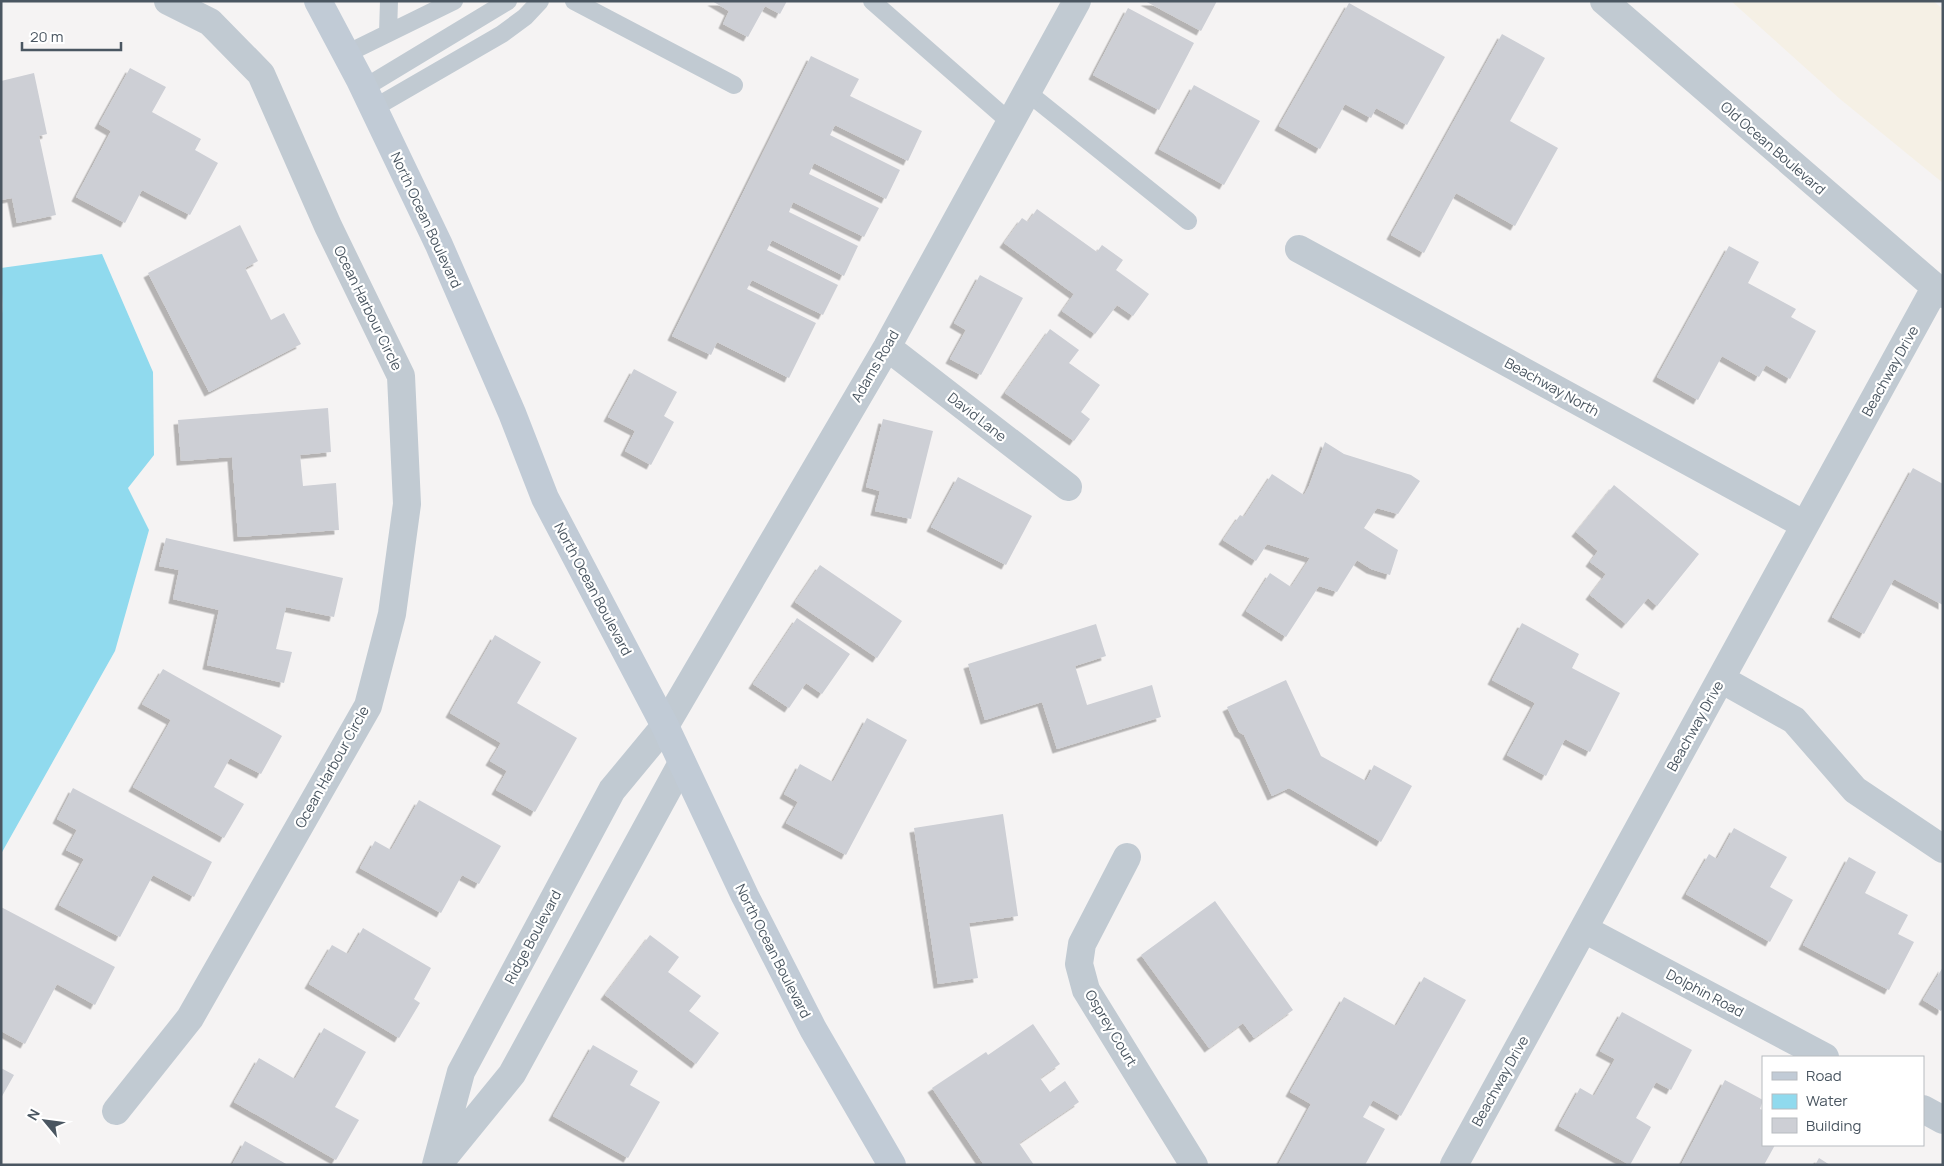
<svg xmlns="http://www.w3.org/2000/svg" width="1944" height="1166" font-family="Manrope,sans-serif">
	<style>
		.sand { fill: #f5f0e5 }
		.water { fill: #90daee }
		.building { fill: #cdcfd5; filter: url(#shadow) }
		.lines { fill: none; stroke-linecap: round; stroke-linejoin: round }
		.service { stroke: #c1cad2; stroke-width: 18 }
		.minor { stroke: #c1cad2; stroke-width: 28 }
		.secondary { stroke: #c1cbd6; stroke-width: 28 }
		.labels { text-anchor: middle; stroke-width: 4.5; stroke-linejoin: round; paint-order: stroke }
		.street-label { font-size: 14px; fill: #4a5661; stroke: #fff }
	</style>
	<defs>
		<filter id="shadow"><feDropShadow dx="-4.5" dy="4.5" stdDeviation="0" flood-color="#0004"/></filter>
	</defs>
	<rect width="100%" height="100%" fill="#f5f3f3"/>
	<path class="sand" d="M 1731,1 L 1933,1 L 1943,9 L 1943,183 L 1840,99 Z"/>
	<path class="water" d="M 102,254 L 153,372 L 154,455 L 128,488 L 149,530 L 115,651 L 1,854 L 1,320 C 4,310 1,281 1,268 Z"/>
	<path class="building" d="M 712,1 L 787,1 L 780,14 L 765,6 L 748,37 L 723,24 L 729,11 Z
		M 1145,1 L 1217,1 L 1201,31 Z
		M 1349,3 L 1445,57 L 1407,125 L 1376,108 L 1371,118 L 1345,104 L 1320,149 L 1279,126 Z
		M 1128,8 L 1194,43 L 1159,110 L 1093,75 Z
		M 1502,34 L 1545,58 L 1510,121 L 1558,148 L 1515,226 L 1456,193 L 1424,253 L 1391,235 Z
		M 811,56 L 859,79 L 850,96 L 922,131 L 908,161 L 835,125 L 830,135 L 900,170 L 886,199 L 814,163 L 809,174 L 879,208 L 864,237 L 793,202 L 789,212 L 858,246 L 844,276 L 772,240 L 767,250 L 838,285 L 823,315 L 752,280 L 747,289 L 816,323 L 789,378 L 717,342 L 711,355 L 672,336 Z
		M 130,68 L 166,87 L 152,112 L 201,139 L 195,150 L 218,163 L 190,215 L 142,190 L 125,223 L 76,197 L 111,131 L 99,124 Z
		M 34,73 L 47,134 L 39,136 L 56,215 L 17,223 L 12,198 L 1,200 L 1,81 Z
		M 1194,85 L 1260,121 L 1224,185 L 1159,149 Z
		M 1037,209 L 1097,252 L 1102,245 L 1123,260 L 1116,270 L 1149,294 L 1133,316 L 1117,305 L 1095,334 L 1062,311 L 1074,294 L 1004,243 L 1022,218 L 1028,222 Z
		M 240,225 L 258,261 L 245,268 L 271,320 L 284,313 L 301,344 L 209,392 L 148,273 Z
		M 1729,246 L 1759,262 L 1748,283 L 1796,309 L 1791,317 L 1816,331 L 1790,379 L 1766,365 L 1759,377 L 1722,356 L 1698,400 L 1657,377 Z
		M 980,275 L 1023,298 L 981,375 L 950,359 L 966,330 L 954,323 Z
		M 1050,329 L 1079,350 L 1069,363 L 1100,385 L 1081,412 L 1090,419 L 1074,441 L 1005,393 Z
		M 634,369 L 677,392 L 664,416 L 674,422 L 651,465 L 625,451 L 635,431 L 608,417 Z
		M 328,408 L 331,452 L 300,455 L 303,486 L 336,483 L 339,530 L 238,537 L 232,457 L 181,461 L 178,420 Z
		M 883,419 L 933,431 L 911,519 L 875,511 L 880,491 L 866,487 Z
		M 1325,442 L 1344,454 L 1411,475 L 1420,481 L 1398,514 L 1377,508 L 1364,528 L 1398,550 L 1390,575 L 1371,569 L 1357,560 L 1337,592 L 1319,586 L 1286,637 L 1246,611 L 1270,573 L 1291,587 L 1310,558 L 1267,544 L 1256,561 L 1223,540 L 1240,515 L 1244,517 L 1272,474 L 1304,495 L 1309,486 Z
		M 1913,468 L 1943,484 L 1943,605 L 1894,579 L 1864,634 L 1832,617 Z
		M 958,477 L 1032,516 L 1006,565 L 931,527 Z
		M 1614,485 L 1699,554 L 1657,606 L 1648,598 L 1626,624 L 1590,595 L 1606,574 L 1590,562 L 1598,551 L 1576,532 Z
		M 166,538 L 343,578 L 334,617 L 286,607 L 276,649 L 292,652 L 284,683 L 207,665 L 219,610 L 173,599 L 179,570 L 159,566 Z
		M 820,565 L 902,621 L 877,658 L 795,602 Z
		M 797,618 L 850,654 L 822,694 L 806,683 L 789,708 L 753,684 Z
		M 1522,623 L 1579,654 L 1572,668 L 1620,693 L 1590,752 L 1565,739 L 1546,776 L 1507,755 L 1535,703 L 1492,680 Z
		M 1096,624 L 1106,656 L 1075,666 L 1087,705 L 1152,685 L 1161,717 L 1057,749 L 1042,702 L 985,720 L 968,664 Z
		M 495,635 L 541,662 L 517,703 L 577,738 L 535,812 L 496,790 L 507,771 L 490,761 L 501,743 L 450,713 Z
		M 163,669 L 282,736 L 261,774 L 230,758 L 214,787 L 244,804 L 224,838 L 133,787 L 171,720 L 142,704 Z
		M 1286,680 L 1321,756 L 1366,781 L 1374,765 L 1412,786 L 1381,842 L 1289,788 L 1272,796 L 1244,735 L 1239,732 L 1227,707 Z
		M 867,718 L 907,740 L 846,855 L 786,823 L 798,802 L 784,794 L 800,764 L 833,782 Z
		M 73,788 L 212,862 L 194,897 L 153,875 L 120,937 L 59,905 L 84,859 L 66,850 L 77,830 L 57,819 Z
		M 419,800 L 501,846 L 479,884 L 462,875 L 441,913 L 360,868 L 375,841 L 391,850 Z
		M 1003,814 L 1018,916 L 969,923 L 978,978 L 938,984 L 914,828 Z
		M 1734,828 L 1787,857 L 1770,887 L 1793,900 L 1770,942 L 1686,894 L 1709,854 L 1717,859 Z
		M 1849,857 L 1876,872 L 1865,893 L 1908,915 L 1898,934 L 1914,942 L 1889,990 L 1803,945 Z
		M 1215,901 L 1293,1010 L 1254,1038 L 1243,1023 L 1209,1048 L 1141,955 Z
		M 1,907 L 115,967 L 95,1005 L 57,984 L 25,1044 L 1,1031 Z
		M 363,928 L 431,968 L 414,999 L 420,1003 L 399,1038 L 309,984 L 332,945 L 348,954 Z
		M 650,935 L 679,957 L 668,972 L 701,996 L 689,1011 L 719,1033 L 696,1064 L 605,995 Z
		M 1943,967 L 1943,1008 L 1941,1011 L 1923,1000 Z
		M 1424,977 L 1466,1000 L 1401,1116 L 1373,1100 L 1363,1117 L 1385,1129 L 1365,1165 L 1278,1165 L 1311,1104 L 1290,1092 L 1344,997 L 1396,1026 Z
		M 1622,1012 L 1692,1050 L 1671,1090 L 1656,1082 L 1636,1118 L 1651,1127 L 1630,1165 L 1559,1126 L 1580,1088 L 1594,1096 L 1615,1059 L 1600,1051 Z
		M 1033,1024 L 1060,1064 L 1040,1078 L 1050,1092 L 1065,1081 L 1079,1102 L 1019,1143 L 1034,1165 L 984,1165 L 932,1088 L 986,1052 L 988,1055 Z
		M 324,1028 L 366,1052 L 335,1107 L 359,1120 L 336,1160 L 234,1102 L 259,1058 L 295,1079 Z
		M 593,1045 L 638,1071 L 630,1085 L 660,1102 L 628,1158 L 553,1116 Z
		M 1,1068 L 14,1075 L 1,1098 Z
		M 1725,1080 L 1763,1100 L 1760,1109 L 1763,1110 L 1763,1145 L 1775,1145 L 1764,1165 L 1681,1165 Z
		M 245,1141 L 288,1165 L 232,1165 Z
		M 1819,1158 L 1830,1165 L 1815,1165 Z"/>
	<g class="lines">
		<path class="service" d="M 574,1 L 734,85
			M 872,1 L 1010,122
			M 388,33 L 389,1
			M 346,54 L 454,1
			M 364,88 L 508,1
			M 1027,92 L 1188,221
			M 374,108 L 502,34 L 525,17 L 540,1"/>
		<path class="minor" d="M 1604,1 L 1943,294
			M 1299,249 L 1805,525
			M 887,347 L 1068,487
			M 1721,679 L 1794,720 L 1855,790 L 1943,849
			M 1127,857 L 1082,944 L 1079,964 L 1086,990 L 1194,1165
			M 1584,929 L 1825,1057
			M 1923,1109 L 1943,1120
			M 116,1111 L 190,1018 L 368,706 L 392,614 L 407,504 L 401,376 L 328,226 L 261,74 L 210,22 L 168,1
			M 441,1161 L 512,1074 L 682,763
			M 436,1165 L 461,1072 L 612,790 L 665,726 L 887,347 L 1077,1
			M 1454,1165 L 1935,288"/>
		<path class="secondary" d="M 318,1 L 360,80 L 439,245 L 512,413 L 545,498 L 665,726 L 745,896 L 813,1029 L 892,1165"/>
	</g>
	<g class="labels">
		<g class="street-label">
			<text transform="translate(1773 148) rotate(41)" y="5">Old Ocean Boulevard</text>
			<text transform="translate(426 220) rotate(65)" y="5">North Ocean Boulevard</text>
			<text transform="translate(368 308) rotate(64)" y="5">Ocean Harbour Circle</text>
			<text transform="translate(875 366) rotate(-60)" y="5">Adams Road</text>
			<text transform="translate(1890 371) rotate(-61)" y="5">Beachway Drive</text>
			<text transform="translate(1552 387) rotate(29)" y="5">Beachway North</text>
			<text transform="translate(977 417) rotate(38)" y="5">David Lane</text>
			<text transform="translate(593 589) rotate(62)" y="5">North Ocean Boulevard</text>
			<text transform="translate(1695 726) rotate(-61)" y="5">Beachway Drive</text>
			<text transform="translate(332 767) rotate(-61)" y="5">Ocean Harbour Circle</text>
			<text transform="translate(533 937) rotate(-62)" y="5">Ridge Boulevard</text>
			<text transform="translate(773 951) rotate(63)" y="5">North Ocean Boulevard</text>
			<text transform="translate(1705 993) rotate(28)" y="5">Dolphin Road</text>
			<text transform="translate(1111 1028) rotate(59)" y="5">Osprey Court</text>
			<text transform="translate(1500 1081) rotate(-61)" y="5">Beachway Drive</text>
		</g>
	</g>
	<rect width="1944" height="1166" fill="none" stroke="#4a5661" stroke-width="5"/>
	<rect x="1762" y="1056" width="162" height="90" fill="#ffffff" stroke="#b7bbc0"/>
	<rect x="1772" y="1072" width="25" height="8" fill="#c1cbd6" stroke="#b7bbc0"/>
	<text x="1806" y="1081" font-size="15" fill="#4a5661">Road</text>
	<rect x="1772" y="1094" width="25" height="15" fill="#90daee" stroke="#b7bbc0"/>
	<text x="1806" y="1106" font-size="15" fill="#4a5661">Water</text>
	<rect x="1772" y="1118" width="25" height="15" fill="#cdcfd5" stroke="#b7bbc0"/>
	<text x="1806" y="1131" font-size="15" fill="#4a5661">Building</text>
	<g transform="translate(45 1121) rotate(299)" stroke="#ffffff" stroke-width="4" paint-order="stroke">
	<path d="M0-4L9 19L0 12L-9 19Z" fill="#4a5661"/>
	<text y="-8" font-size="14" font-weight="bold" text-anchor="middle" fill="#4a5661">N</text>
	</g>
	<path d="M22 42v8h99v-8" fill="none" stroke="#4a5661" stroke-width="2.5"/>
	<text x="30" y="42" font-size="15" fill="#4a5661" stroke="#ffffff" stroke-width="4" paint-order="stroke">20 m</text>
</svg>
